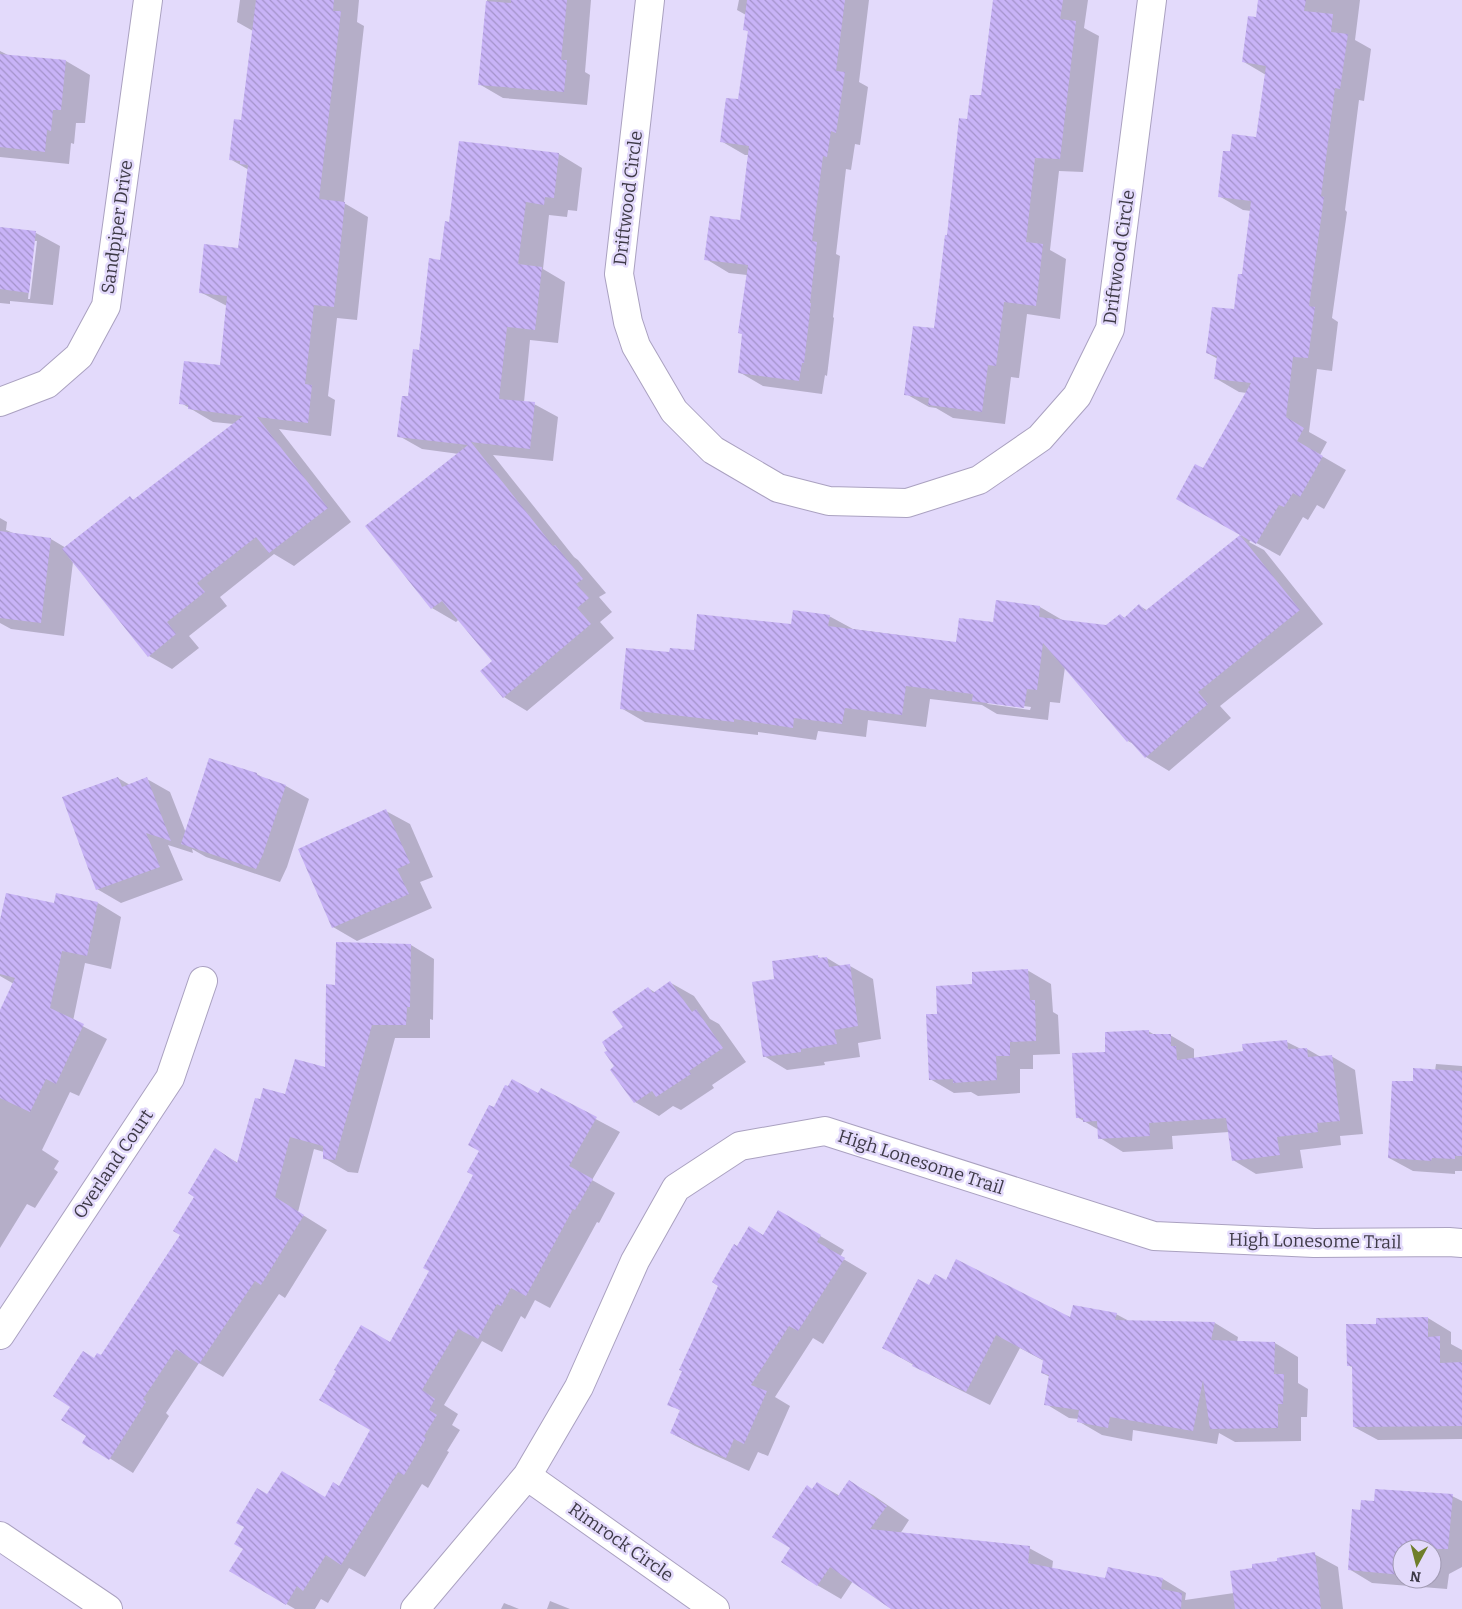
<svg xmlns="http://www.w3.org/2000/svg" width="1462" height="1609" font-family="Bitter,serif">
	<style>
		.shadow { fill: #0003; fill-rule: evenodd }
		.building { fill: url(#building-back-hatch) }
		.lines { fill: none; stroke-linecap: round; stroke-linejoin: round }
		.minor-casing { stroke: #aaa1c0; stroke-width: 30 }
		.minor { stroke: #fff; stroke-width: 28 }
		.labels { text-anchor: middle; stroke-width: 5; stroke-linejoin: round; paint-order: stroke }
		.street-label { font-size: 18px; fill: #3e3a47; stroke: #e3dafb }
	</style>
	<defs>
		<pattern id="building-back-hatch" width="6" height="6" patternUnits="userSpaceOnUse" patternTransform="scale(1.25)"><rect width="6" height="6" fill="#c8b3f7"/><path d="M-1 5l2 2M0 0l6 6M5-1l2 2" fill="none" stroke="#a493ca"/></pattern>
	</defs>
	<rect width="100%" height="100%" fill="#e3dafb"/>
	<path class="shadow" d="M 240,0 L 359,0 L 357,22 L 364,26 L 344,203 L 368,217 L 357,320 L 337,318 L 328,396 L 335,400 L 331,436 L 279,429 L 351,522 L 294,566 L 274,554 L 220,597 L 227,606 L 189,636 L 199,648 L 172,669 L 149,656 L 73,562 L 64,636 L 11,629 L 0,623 L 0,518 L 7,522 L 6,530 L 18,535 L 51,539 L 66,548 L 130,498 L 134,500 L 234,424 L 213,422 L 181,403 L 221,366 L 227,306 L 200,292 L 239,249 L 249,170 L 230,159 L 242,121 L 253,31 L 237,22 Z
		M 487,0 L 591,0 L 585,72 L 590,75 L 587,105 L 503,98 L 479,84 Z
		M 739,0 L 869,0 L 859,82 L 868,87 L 860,145 L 855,144 L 851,170 L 846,169 L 836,254 L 840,256 L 833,317 L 834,318 L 827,376 L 825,375 L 822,394 L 763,386 L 739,372 L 744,335 L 740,333 L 747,275 L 729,273 L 706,259 L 741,221 L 749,155 L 745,155 L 721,141 L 739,101 L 749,32 L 744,29 L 746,15 L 737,10 Z
		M 994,0 L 1088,0 L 1084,28 L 1099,36 L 1083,172 L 1059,171 L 1050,250 L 1066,259 L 1060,319 L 1027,314 L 1019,378 L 1011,377 L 1005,424 L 953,418 L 936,408 L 929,407 L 906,394 L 935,330 L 948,236 L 969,121 L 982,97 Z
		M 1260,0 L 1360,0 L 1355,40 L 1371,49 L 1364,101 L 1359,100 L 1345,210 L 1347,212 L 1332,318 L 1338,322 L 1332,371 L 1317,369 L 1309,432 L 1327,442 L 1320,455 L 1346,470 L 1324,509 L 1317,505 L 1308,520 L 1303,517 L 1280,556 L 1251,540 L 1249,542 L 1264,550 L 1323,624 L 1220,706 L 1231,718 L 1169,771 L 1146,757 L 1137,746 L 1128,741 L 1065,667 L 1060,703 L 1050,702 L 1048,720 L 997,714 L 982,705 L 930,699 L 926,727 L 868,720 L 866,737 L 818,731 L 816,740 L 758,732 L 758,735 L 645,722 L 621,708 L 670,654 L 695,651 L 829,616 L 853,629 L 958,643 L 994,623 L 997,602 L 1040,607 L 1064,621 L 1107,626 L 1120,615 L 1125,618 L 1140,606 L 1148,611 L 1242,535 L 1204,470 L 1247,393 L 1239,392 L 1215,378 L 1218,359 L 1207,353 L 1235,311 L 1243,276 L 1251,211 L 1243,210 L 1219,196 L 1231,152 L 1257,139 L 1266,75 L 1244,62 L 1257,19 ZM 985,701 L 1031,707 L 1030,710 L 988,704 Z
		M 0,51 L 10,56 L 66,61 L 90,75 L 85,123 L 76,123 L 74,144 L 71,143 L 69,164 L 0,157 Z
		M 559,154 L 582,168 L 577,211 L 568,210 L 567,217 L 549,215 L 543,269 L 565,282 L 558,343 L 530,340 L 524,402 L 534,404 L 558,417 L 553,461 L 493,455 L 574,557 L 578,560 L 606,593 L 599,597 L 612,612 L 600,622 L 614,638 L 527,711 L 504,697 L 494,661 L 459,619 L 456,622 L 432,608 L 367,527 L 459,454 L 422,449 L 399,436 L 409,398 L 450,223 Z
		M 0,228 L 36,233 L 60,246 L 53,305 L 10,301 L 10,304 L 0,303 ZM 34,241 L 37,241 L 30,299 L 28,299 Z
		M 257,774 L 265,779 L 286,786 L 309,799 L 287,867 L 280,882 L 206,857 L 192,849 L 193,853 L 168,845 L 183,880 L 121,903 L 97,889 L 118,778 L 130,785 L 147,779 L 170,792 L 186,833 Z
		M 386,811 L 410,824 L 433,877 L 420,882 L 432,908 L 357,941 L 333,927 Z
		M 57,895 L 98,903 L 121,917 L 111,969 L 85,963 L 73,1021 L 107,1039 L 79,1096 L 70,1092 L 42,1150 L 59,1161 L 54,1169 L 58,1172 L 35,1208 L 27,1204 L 0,1248 L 0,1012 L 14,984 L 0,976 L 0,926 L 55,905 Z
		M 411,945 L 434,959 L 433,1020 L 430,1019 L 430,1038 L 395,1038 L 358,1173 L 348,1172 L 324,1158 L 324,1152 L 314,1149 L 298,1212 L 327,1230 L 285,1298 L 279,1294 L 223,1377 L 199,1363 L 166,1413 L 169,1416 L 133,1473 L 84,1442 L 88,1436 L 71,1407 L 94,1359 L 101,1357 L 182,1234 L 216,1150 L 238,1163 L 261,1101 L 286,1096 L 326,1068 L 336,986 Z
		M 817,956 L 822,959 L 827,958 L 842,967 L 850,966 L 873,979 L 881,1039 L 858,1043 L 860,1057 L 824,1062 L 825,1065 L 787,1070 L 764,1056 L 776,980 Z
		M 1027,970 L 1051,984 L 1053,1012 L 1058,1015 L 1060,1054 L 1033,1055 L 1033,1069 L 1020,1069 L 1020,1093 L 978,1096 L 971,1092 L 954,1093 L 930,1079 L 939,1015 L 974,986 Z
		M 671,983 L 694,996 L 710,1019 L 719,1024 L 746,1062 L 712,1085 L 714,1088 L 681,1110 L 673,1106 L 659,1116 L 635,1102 L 616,1066 L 625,1027 L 648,988 L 656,993 Z
		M 1148,1031 L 1155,1035 L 1170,1035 L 1194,1049 L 1194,1059 L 1244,1052 L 1287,1042 L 1301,1049 L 1307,1049 L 1321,1057 L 1331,1056 L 1355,1070 L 1363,1134 L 1340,1136 L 1341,1145 L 1300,1150 L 1303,1168 L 1256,1174 L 1233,1160 L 1229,1132 L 1172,1136 L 1173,1149 L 1123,1152 L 1100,1138 L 1099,1130 L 1077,1117 L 1106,1053 Z
		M 1436,1064 L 1462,1066 L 1462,1171 L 1455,1171 L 1455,1174 L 1413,1171 L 1389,1158 L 1414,1083 L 1435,1071 Z
		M 541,1090 L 620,1132 L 592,1180 L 615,1193 L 599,1223 L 597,1222 L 550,1308 L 535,1300 L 525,1319 L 521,1316 L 502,1352 L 482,1341 L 444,1405 L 458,1414 L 452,1425 L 460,1430 L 447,1451 L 449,1452 L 428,1488 L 422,1484 L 365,1577 L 349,1568 L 328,1603 L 321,1599 L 315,1609 L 295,1609 L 231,1571 L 244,1549 L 268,1496 L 329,1501 L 339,1488 L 372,1429 L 390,1343 L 430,1271 L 474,1175 L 480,1151 L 494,1109 L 539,1094 Z
		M 778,1211 L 844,1250 L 840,1257 L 867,1273 L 823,1344 L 813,1338 L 775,1397 L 790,1406 L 768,1456 L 758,1452 L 749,1471 L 695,1446 L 671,1433 L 681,1411 L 669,1404 L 738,1248 L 764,1236 Z
		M 946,1282 L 1071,1319 L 1116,1314 L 1129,1321 L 1215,1323 L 1238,1337 L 1237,1342 L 1275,1343 L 1298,1357 L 1298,1383 L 1308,1389 L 1307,1417 L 1301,1417 L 1301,1441 L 1235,1442 L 1219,1433 L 1217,1444 L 1133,1430 L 1132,1441 L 1102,1435 L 1078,1421 L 1079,1419 L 1069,1418 L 1046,1404 L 1050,1377 L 1042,1373 L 1044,1361 L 1020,1348 L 990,1405 L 938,1379 L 884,1348 L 930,1287 Z
		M 1428,1318 L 1451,1332 L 1451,1344 L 1462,1350 L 1462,1439 L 1378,1440 L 1354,1427 L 1353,1368 L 1348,1365 L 1378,1325 Z
		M 850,1482 L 873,1495 L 909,1520 L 900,1534 L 1029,1548 L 1053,1561 L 1052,1569 L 1106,1579 L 1109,1569 L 1163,1579 L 1186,1593 L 1185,1600 L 1234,1593 L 1254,1569 L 1314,1554 L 1338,1567 L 1343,1609 L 893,1609 L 853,1581 L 841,1599 L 817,1585 L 792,1548 L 813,1490 L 817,1483 L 840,1496 Z
		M 1452,1496 L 1462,1501 L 1462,1567 L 1449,1574 L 1447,1589 L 1372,1583 L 1349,1569 L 1361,1511 L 1375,1502 ZM 1402,1549 L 1432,1549 L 1432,1579 L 1402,1579 Z
		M 550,1601 L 570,1609 L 547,1609 Z
		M 504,1603 L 519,1609 L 501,1609 Z"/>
	<path class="building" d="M 256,0 L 334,0 L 333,11 L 341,11 L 319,199 L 345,202 L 334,307 L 314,305 L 305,384 L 312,385 L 308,423 L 257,417 L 328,508 L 269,553 L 256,537 L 197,583 L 205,592 L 167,622 L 176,634 L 148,657 L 62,549 L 130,496 L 133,500 L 243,416 L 188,409 L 188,405 L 179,404 L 180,394 L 184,361 L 220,365 L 227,296 L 199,293 L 204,244 L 238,248 L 248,165 L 240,164 L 240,161 L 229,160 L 234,119 L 241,120 Z
		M 511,0 L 567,0 L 561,60 L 567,60 L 564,92 L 478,85 L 486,1 L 511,3 Z
		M 747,0 L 845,0 L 836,71 L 845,72 L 836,133 L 831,131 L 827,157 L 823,156 L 812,241 L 817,242 L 810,303 L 811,303 L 804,363 L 802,363 L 799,381 L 738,373 L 742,334 L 738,333 L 748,265 L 704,260 L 710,216 L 740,220 L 749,146 L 720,142 L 726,98 L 738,99 L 748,31 L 743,30 Z
		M 993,0 L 1063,0 L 1060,19 L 1076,21 L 1060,159 L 1035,158 L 1026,242 L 1043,244 L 1036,306 L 1004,302 L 996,366 L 988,365 L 982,412 L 928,405 L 929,398 L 904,395 L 913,326 L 934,328 L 945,235 L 947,235 L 959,118 L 967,119 L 970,95 L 981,95 Z
		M 1258,0 L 1306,0 L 1304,11 L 1333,14 L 1331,32 L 1348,34 L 1340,89 L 1335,88 L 1321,196 L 1324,197 L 1309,306 L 1315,307 L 1308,358 L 1293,357 L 1286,417 L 1304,428 L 1297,441 L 1323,456 L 1300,497 L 1293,493 L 1284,507 L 1279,505 L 1256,544 L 1176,499 L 1195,464 L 1203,468 L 1251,383 L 1214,379 L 1217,356 L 1206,353 L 1212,307 L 1234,309 L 1238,274 L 1242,274 L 1251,201 L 1218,197 L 1223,151 L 1230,151 L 1232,134 L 1256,137 L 1266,66 L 1242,62 L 1248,16 L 1256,17 Z
		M 0,54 L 66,60 L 61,110 L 53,110 L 51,131 L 47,130 L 45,152 L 0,147 Z
		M 459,141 L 559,153 L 554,198 L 545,197 L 544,205 L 526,202 L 518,264 L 542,267 L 535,330 L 507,327 L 499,399 L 535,402 L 530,449 L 471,442 L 553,546 L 555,545 L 583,579 L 576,584 L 589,598 L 577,608 L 591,624 L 503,698 L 480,671 L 492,661 L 442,601 L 431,609 L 365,526 L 468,445 L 397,437 L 402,396 L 408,396 L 413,349 L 419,350 L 429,258 L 440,260 L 445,221 L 449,222 Z
		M 0,227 L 36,231 L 29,293 L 0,289 Z
		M 0,531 L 51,538 L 41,623 L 0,618 Z
		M 1240,535 L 1300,610 L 1198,692 L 1208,704 L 1145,758 L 1129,740 L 1127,742 L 1043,643 L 1037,690 L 1027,689 L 1024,708 L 972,701 L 973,694 L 906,686 L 902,715 L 845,708 L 842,724 L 794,718 L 793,728 L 734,719 L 734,722 L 620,709 L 626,648 L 669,652 L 670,648 L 694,650 L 697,614 L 791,624 L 793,610 L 830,615 L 828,626 L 956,642 L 959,618 L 993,622 L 996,600 L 1040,606 L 1039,617 L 1106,625 L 1120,614 L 1124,618 L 1139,604 L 1145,611 Z
		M 209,758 L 257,773 L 257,775 L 286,785 L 263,854 L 256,869 L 181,844 Z
		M 118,777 L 122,787 L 147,777 L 171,841 L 146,833 L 160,867 L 96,890 L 62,797 Z
		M 386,809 L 410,863 L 397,869 L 409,894 L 332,928 L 298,849 Z
		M 6,893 L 54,903 L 56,893 L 98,902 L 87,956 L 62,951 L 50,1008 L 84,1024 L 56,1084 L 46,1079 L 30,1112 L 0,1098 L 0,1010 L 15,978 L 0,974 L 0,920 Z
		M 336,942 L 411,944 L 410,1007 L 407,1007 L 406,1025 L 372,1025 L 335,1160 L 323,1159 L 323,1146 L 290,1137 L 275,1197 L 304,1215 L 261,1285 L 255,1281 L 199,1364 L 176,1349 L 143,1399 L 146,1402 L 109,1460 L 82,1443 L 86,1436 L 61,1420 L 70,1407 L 53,1396 L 83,1351 L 94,1358 L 97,1353 L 101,1355 L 180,1235 L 173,1231 L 194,1197 L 188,1193 L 215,1148 L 237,1163 L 255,1098 L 260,1099 L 263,1088 L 285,1094 L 295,1059 L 325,1067 L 326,984 L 335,985 Z
		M 818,955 L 818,958 L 827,957 L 829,967 L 850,964 L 858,1026 L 834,1030 L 837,1044 L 801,1049 L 801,1052 L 763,1057 L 752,982 L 774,979 L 772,961 Z
		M 1028,969 L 1030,1000 L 1035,1000 L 1036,1041 L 1010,1042 L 1010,1056 L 996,1056 L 997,1080 L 953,1083 L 953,1079 L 929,1080 L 926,1014 L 937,1014 L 936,986 L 972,984 L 972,972 Z
		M 670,981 L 692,1012 L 696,1009 L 723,1048 L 689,1071 L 691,1074 L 656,1097 L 652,1091 L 634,1103 L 610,1070 L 614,1066 L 604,1052 L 607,1051 L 602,1042 L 623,1027 L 612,1012 L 648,987 L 653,993 Z
		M 1149,1030 L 1149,1034 L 1171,1034 L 1171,1046 L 1176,1046 L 1177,1060 L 1243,1051 L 1242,1044 L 1287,1040 L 1288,1049 L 1307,1048 L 1308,1057 L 1332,1055 L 1340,1121 L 1317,1123 L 1318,1132 L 1277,1137 L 1280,1155 L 1232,1161 L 1226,1118 L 1149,1123 L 1150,1136 L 1098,1139 L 1097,1121 L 1083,1122 L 1083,1118 L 1076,1118 L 1072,1053 L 1105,1052 L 1105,1032 Z
		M 1413,1068 L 1462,1071 L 1462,1156 L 1455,1156 L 1455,1159 L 1432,1158 L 1431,1161 L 1388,1158 L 1392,1081 L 1413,1081 Z
		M 512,1079 L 538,1093 L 541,1088 L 597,1117 L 569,1166 L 593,1179 L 575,1210 L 573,1209 L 526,1296 L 511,1288 L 501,1306 L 497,1304 L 478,1339 L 458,1329 L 422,1390 L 435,1399 L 429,1410 L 437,1415 L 424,1436 L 426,1438 L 404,1475 L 398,1472 L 341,1565 L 326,1555 L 303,1591 L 297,1586 L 286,1605 L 229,1571 L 243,1549 L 234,1544 L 244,1527 L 236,1523 L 257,1488 L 267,1494 L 282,1471 L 325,1497 L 333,1482 L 339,1486 L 370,1430 L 319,1400 L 336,1371 L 334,1370 L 361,1325 L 390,1342 L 429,1271 L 423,1268 L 473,1175 L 467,1172 L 479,1151 L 468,1145 L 489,1105 L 494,1107 L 505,1085 L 508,1086 Z
		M 778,1210 L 821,1235 L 817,1242 L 845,1258 L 798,1331 L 789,1326 L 751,1385 L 767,1391 L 744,1444 L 734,1439 L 726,1458 L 670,1433 L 680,1410 L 667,1405 L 682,1371 L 679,1370 L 718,1286 L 712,1282 L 734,1244 L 737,1246 L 749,1226 L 763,1235 Z
		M 956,1259 L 1070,1317 L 1073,1305 L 1117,1313 L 1115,1320 L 1215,1322 L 1211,1340 L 1275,1342 L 1274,1374 L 1284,1374 L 1283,1404 L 1278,1404 L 1278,1428 L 1210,1429 L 1203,1380 L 1193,1431 L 1110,1417 L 1108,1428 L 1077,1422 L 1079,1410 L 1044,1405 L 1049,1375 L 1041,1373 L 1043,1360 L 996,1335 L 966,1392 L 912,1366 L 913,1364 L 882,1348 L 918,1279 L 929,1285 L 935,1274 L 946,1280 Z
		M 1428,1317 L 1428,1337 L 1440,1336 L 1440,1363 L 1462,1362 L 1462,1426 L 1353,1427 L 1352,1366 L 1347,1366 L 1346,1324 L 1376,1324 L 1376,1318 Z
		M 849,1480 L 887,1506 L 870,1529 L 1030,1546 L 1028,1563 L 1105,1578 L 1108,1567 L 1163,1578 L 1161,1589 L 1182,1593 L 1181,1609 L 891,1609 L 830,1567 L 817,1586 L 781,1562 L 790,1548 L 772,1537 L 807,1485 L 812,1489 L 817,1482 L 838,1496 Z
		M 1375,1489 L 1453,1494 L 1448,1549 L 1402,1549 L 1402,1575 L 1348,1570 L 1352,1509 L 1360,1510 L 1361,1500 L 1374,1501 Z
		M 1315,1552 L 1321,1609 L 1235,1609 L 1230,1571 L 1252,1568 L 1252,1564 L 1277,1561 L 1277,1558 Z"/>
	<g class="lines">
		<defs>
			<path id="minor" d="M 650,0 L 619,274 L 628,322 L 636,346 L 674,411 L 713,450 L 778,488 L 829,501 L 907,503 L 979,480 L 1040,438 L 1077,396 L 1110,329 L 1152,0
				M 0,402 L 47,384 L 79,356 L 106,306 L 148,0
				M 0,1335 L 170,1078 L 203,981
				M 527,1476 L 715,1609
				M 0,1536 L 108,1609
				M 415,1609 L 527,1476 L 579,1387 L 635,1261 L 676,1188 L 740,1146 L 825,1131 L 1154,1236 L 1314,1243 L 1449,1242 L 1462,1243"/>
		</defs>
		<use href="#minor" class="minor-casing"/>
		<use href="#minor" class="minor"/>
	</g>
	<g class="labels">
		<g class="street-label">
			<text transform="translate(628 198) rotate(-83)" y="6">Driftwood Circle</text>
			<text transform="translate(117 227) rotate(-82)" y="6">Sandpiper Drive</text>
			<text transform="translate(1119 257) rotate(-82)" y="6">Driftwood Circle</text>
			<text transform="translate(921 1162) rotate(18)" y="6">High Lonesome Trail</text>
			<text transform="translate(113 1164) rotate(-56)" y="6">Overland Court</text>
			<text transform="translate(1315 1241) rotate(1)" y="6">High Lonesome Trail</text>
			<text transform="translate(621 1542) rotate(35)" y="6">Rimrock Circle</text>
		</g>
	</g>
	<g transform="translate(1417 1564) rotate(187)"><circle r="24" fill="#e3dafb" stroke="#a19ab3"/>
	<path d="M0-4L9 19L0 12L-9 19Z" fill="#6f7e2b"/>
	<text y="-8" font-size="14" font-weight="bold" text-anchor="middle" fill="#3e3a47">N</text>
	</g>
</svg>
